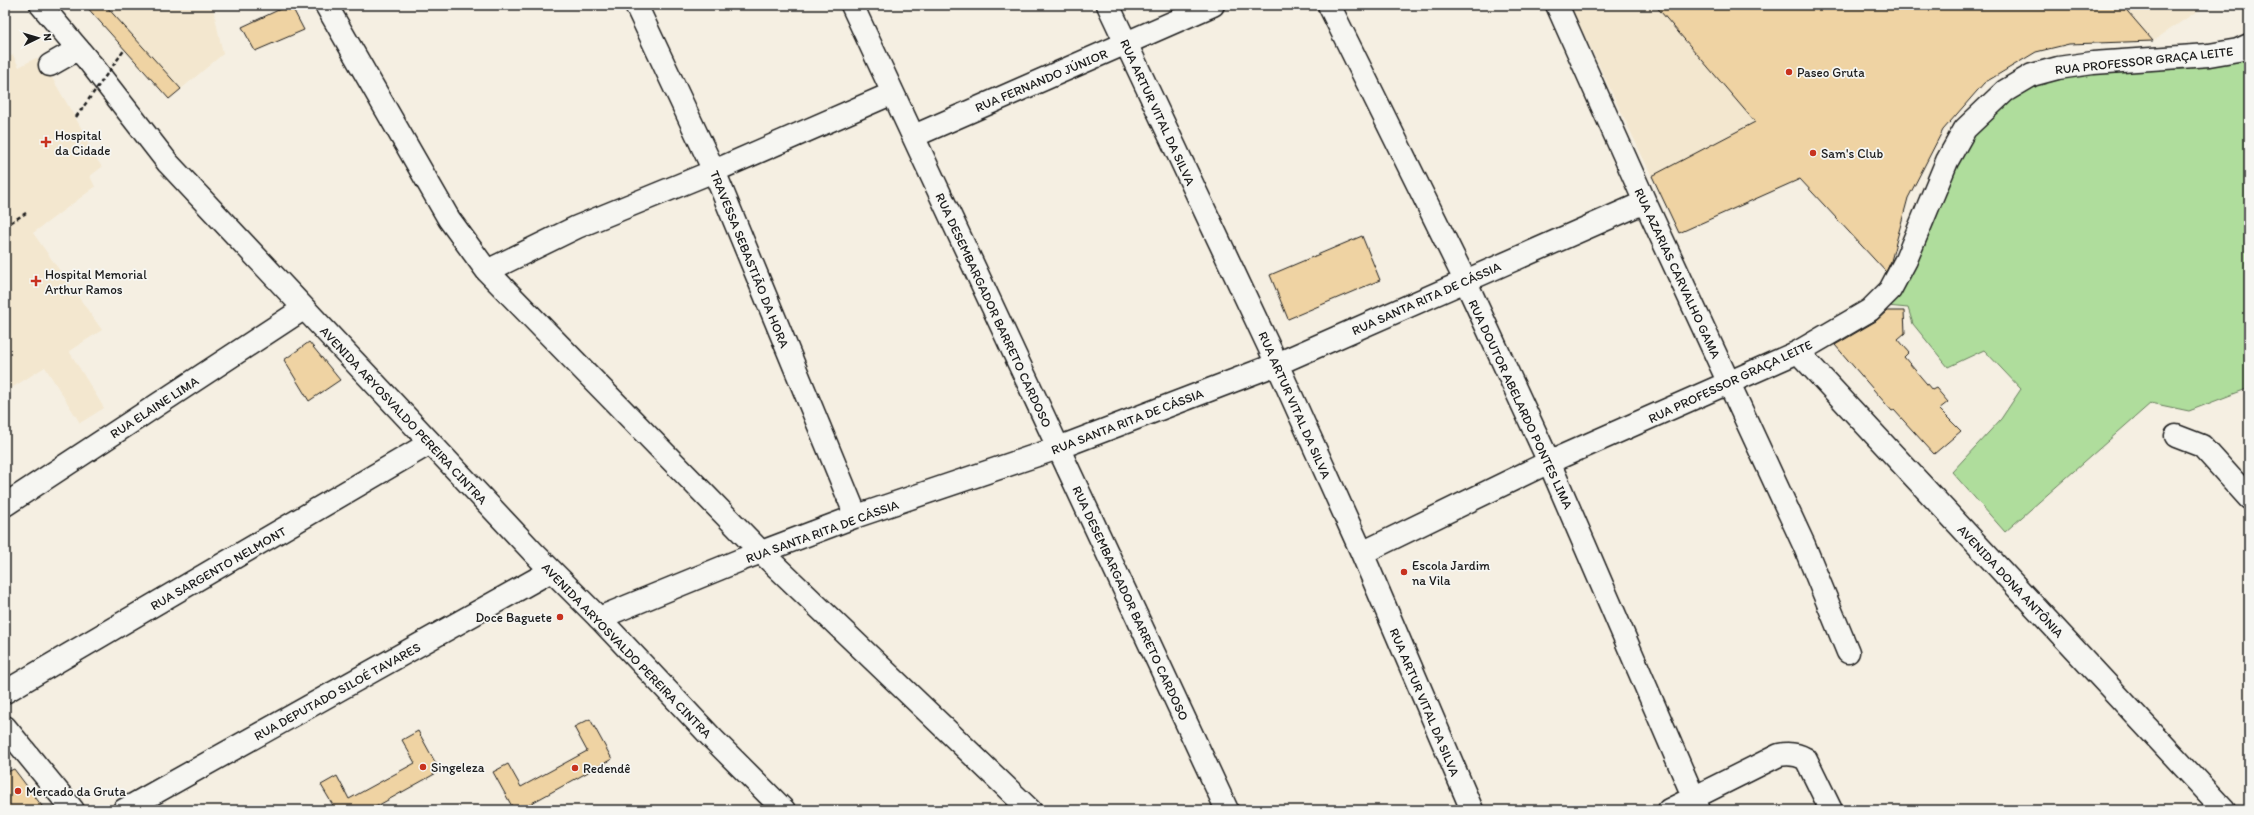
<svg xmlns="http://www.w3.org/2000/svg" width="2254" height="815" font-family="Itim,sans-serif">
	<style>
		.built { fill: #f3e7cf }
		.green { fill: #afdd9c; stroke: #667c5c }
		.building { fill: #efd3a3; stroke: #1c1c1c }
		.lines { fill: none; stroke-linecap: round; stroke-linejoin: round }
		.minor-casing { stroke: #1c1c1c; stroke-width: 25 }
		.major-casing { stroke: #1c1c1c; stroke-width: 25 }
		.path { stroke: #1c1c1c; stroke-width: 2.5; stroke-dasharray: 4 3; stroke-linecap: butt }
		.minor { stroke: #f6f6f2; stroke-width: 22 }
		.major { stroke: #f6f6f2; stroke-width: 22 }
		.path-bridge { stroke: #1c1c1c; stroke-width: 2.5; stroke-dasharray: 4 3; stroke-linecap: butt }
		.poi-dot { fill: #c8321e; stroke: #f6f6f2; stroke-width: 1.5 }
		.labels { text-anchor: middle; stroke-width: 3.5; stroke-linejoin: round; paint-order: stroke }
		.street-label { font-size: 13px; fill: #1c1c1c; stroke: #f6f6f2 }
		.poi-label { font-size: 13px; fill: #1c1c1c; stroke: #f6f6f2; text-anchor: start }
	</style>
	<rect width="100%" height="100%" fill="#f5efe2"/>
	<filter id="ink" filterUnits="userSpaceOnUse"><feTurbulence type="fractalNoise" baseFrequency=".025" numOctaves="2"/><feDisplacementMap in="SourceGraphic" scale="8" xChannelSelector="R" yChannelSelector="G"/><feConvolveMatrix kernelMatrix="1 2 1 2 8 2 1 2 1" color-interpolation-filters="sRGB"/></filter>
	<g filter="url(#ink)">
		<path class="built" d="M 92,5 L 216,5 L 213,8 L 223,54 L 169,99 L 89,10 Z
			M 1570,5 L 2206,5 L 2153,41 L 2069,44 L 2036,52 L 1984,83 L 1943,130 L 1908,198 L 1888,274 L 1800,179 L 1679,233 Z
			M 13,55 L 19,67 L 36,58 L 48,71 L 87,138 L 88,146 L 102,167 L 90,176 L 95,187 L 33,233 L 102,330 L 69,351 L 104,408 L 80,423 L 45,367 L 5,392 L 5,59 Z"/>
		<path class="green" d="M 2249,52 L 2249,388 L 2189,411 L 2151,403 L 2005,532 L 1952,472 L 2001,419 L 2021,389 L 1984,350 L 1948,367 L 1913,324 L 1908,308 L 1887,306 L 1972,127 L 2019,89 L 2078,69 L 2183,69 L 2236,58 Z"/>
		<path class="building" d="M 85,5 L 105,5 L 181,89 L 169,99 Z
			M 289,5 L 291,5 L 304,30 L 255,51 L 242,27 Z
			M 1655,5 L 2122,5 L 2153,41 L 2069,44 L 2036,52 L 1984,83 L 1943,130 L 1908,198 L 1891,261 L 1886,272 L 1800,179 L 1679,233 L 1652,176 L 1755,122 Z
			M 1362,236 L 1380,280 L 1288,319 L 1270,275 Z
			M 1887,311 L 1904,311 L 1905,333 L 1898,339 L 1909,352 L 1904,357 L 1932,390 L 1936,388 L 1948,402 L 1939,409 L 1961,431 L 1934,454 L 1894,410 L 1892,411 L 1835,345 L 1876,321 Z
			M 309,342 L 340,380 L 309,401 L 284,360 Z
			M 590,719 L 612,759 L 519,810 L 514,810 L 493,772 L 508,764 L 521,787 L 587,751 L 574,727 Z
			M 418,731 L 440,771 L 370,810 L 329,810 L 334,807 L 321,785 L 337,776 L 349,799 L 415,763 L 402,740 Z
			M 14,769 L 45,810 L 5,810 L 5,773 Z"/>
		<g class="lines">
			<defs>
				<path id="minor" d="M 326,5 L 449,219 L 487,271 L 761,552 L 1030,810
					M 636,5 L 714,171 L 856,516
					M 852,5 L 1227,810
					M 1108,5 L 1277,364 L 1362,553 L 1472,810
					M 1557,5 L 1645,202 L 1804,545 L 1848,652
					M 50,65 L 78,49
					M 914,136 L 1213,5
					M 487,271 L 577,227 L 714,171 L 893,93
					M 1798,352 L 2224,810
					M 2176,436 L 2202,446 L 2249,498
					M 5,505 L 303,309
					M 1362,553 L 1549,462 L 1798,352 L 1870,310 L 1890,290 L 1906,260 L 1947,161 L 1965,129 L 2005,91 L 2032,75 L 2058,68 L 2093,63 L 2209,55 L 2238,50 L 2249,45
					M 599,618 L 743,559 L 854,517 L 1058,448 L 1277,364 L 1645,202
					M 5,692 L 430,443
					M 5,727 L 73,810
					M 124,810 L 551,571
					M 1669,810 L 1779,755 C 1789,753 1797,754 1806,759 L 1831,810"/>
				<path id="major" d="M 41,5 L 91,64 L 168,163 L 534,553 L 599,618 L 713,739 L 784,810
					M 1329,5 L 1465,280 L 1549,462 L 1699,810"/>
			</defs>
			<use href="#minor" class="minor-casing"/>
			<use href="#major" class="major-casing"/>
			<path class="path" d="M 5,226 L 26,213"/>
			<use href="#minor" class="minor"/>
			<use href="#major" class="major"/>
			<path class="path-bridge" d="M 76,117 L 125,49"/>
		</g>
	</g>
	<g class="poi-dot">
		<circle cx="1789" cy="72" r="4"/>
		<path d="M44 136h4v4h4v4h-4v4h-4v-4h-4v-4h4z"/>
		<circle cx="1813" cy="153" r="4"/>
		<path d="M34 275h4v4h4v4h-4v4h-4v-4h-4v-4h4z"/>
		<circle cx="1404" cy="572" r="4"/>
		<circle cx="560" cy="617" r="4"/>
		<circle cx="423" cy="767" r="4"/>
		<circle cx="575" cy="768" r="4"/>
		<circle cx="18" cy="791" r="4"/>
	</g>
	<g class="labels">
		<g class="street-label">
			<text transform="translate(2144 60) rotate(-6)" y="5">RUA PROFESSOR GRAÇA LEITE</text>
			<text transform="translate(1041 80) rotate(-23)" y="5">RUA FERNANDO JÚNIOR</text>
			<text transform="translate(1158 112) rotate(65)" y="5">RUA ARTUR VITAL DA SILVA</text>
			<text transform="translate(750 259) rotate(68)" y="5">TRAVESSA SEBASTIÃO DA HORA</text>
			<text transform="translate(1678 273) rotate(65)" y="5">RUA AZARIAS CARVALHO GAMA</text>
			<text transform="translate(1426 298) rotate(-24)" y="5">RUA SANTA RITA DE CÁSSIA</text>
			<text transform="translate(994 310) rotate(65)" y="5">RUA DESEMBARGADOR BARRETO CARDOSO</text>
			<text transform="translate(1730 381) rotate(-25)" y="5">RUA PROFESSOR GRAÇA LEITE</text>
			<text transform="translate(1521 404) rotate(65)" y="5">RUA DOUTOR ABELARDO PONTES LIMA</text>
			<text transform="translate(1295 405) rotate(66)" y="5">RUA ARTUR VITAL DA SILVA</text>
			<text transform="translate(154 407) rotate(-33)" y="5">RUA ELAINE LIMA</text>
			<text transform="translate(404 415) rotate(47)" y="5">AVENIDA ARYOSVALDO PEREIRA CINTRA</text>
			<text transform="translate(1127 421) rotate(-21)" y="5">RUA SANTA RITA DE CÁSSIA</text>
			<text transform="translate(822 531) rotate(-20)" y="5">RUA SANTA RITA DE CÁSSIA</text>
			<text transform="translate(218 568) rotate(-30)" y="5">RUA SARGENTO NELMONT</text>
			<text transform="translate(2011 581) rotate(47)" y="5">AVENIDA DONA ANTÔNIA</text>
			<text transform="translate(1131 603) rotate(65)" y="5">RUA DESEMBARGADOR BARRETO CARDOSO</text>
			<text transform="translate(627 650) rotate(46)" y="5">AVENIDA ARYOSVALDO PEREIRA CINTRA</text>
			<text transform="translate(337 691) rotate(-29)" y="5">RUA DEPUTADO SILOÉ TAVARES</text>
			<text transform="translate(1425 702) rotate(67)" y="5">RUA ARTUR VITAL DA SILVA</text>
		</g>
		<g class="poi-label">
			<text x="1797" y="77">Paseo Gruta</text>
			<text x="55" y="140">Hospital<tspan x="55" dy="15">da Cidade</tspan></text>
			<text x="1821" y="158">Sam's Club</text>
			<text x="45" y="279">Hospital Memorial<tspan x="45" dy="15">Arthur Ramos</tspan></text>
			<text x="1412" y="570">Escola Jardim<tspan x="1412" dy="15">na Vila</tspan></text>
			<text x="552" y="622" text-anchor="end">Doce Baguete</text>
			<text x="431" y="772">Singeleza</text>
			<text x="583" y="773">Redendê</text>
			<text x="26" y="796">Mercado da Gruta</text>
		</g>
	</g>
	<rect width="2254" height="815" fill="none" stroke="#f6f6f2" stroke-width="20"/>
	<rect x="10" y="10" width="2234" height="795" fill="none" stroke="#1c1c1c" stroke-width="1.5" filter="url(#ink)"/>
	<g transform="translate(38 38) rotate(85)" stroke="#f6f6f2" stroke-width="3" paint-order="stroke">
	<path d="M0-3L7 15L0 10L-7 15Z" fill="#1c1c1c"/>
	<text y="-6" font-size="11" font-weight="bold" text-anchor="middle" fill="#1c1c1c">N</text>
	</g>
</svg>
